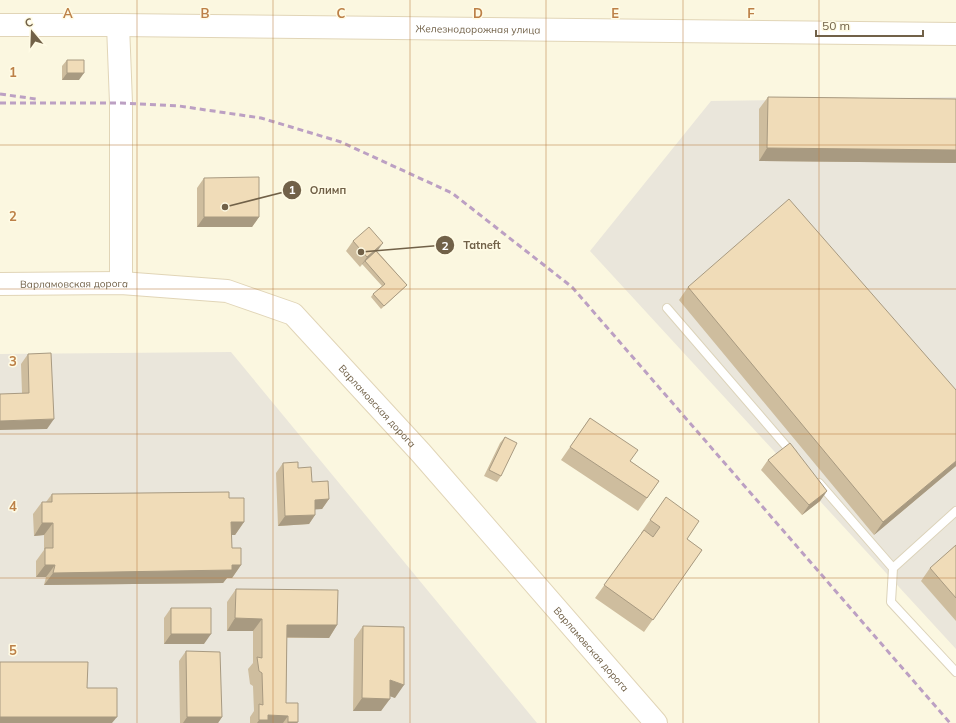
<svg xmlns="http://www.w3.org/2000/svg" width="956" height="723" font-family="Mulish,sans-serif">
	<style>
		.industrial { fill: #eae6db }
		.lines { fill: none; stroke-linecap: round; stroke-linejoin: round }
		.lane-casing { stroke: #dcd3ba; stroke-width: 10 }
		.secondary-casing { stroke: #e1d5b7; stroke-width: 24 }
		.lane { stroke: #fff; stroke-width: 8 }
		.secondary { stroke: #fff; stroke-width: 22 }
		.rail { stroke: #bca0c3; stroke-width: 3; stroke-dasharray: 6 4; stroke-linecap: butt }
		.wall { fill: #cebd9e }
		.shaded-wall { fill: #a89a81 }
		.building { fill: #f0dcb8; stroke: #a89a81 }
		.grid { fill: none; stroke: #bc8047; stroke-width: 1; stroke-opacity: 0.55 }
		.labels { text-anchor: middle; stroke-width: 3; stroke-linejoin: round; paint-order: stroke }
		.street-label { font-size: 10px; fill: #716148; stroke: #fffbe5 }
		.grid-label { font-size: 13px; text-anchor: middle; font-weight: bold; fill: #bc8047; stroke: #fffbe5; stroke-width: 3; stroke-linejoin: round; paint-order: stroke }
		.leader { fill: none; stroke: #716148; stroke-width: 1.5 }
		.callout-dot { fill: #716148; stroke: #fffbe5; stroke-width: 1.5 }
		.mark-label { font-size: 12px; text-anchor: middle; font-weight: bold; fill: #fff }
		.callout-label { font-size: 11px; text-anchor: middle; font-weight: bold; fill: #716148; stroke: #fffbe5; stroke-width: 3; stroke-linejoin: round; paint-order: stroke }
	</style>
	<rect width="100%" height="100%" fill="#fbf7e0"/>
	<path class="industrial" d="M 956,97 L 956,649 L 590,251 L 711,101 Z
		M 231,352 L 537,723 L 0,723 L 0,354 Z"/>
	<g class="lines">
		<defs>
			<path id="lane" d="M 667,308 L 793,454
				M 819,483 L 893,568 L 891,602 L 956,672
				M 893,568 L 956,511"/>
			<g id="secondary">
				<path id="s1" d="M 0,25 L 118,25 L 956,34"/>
				<path d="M 118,25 L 121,103 L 121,283"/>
				<path id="s2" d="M 0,284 L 121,283 L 227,291 L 293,314 L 421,453 L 656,723"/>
			</g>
		</defs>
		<use href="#lane" class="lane-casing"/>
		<use href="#secondary" class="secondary-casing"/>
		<use href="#lane" class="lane"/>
		<use href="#secondary" class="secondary"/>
		<path class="rail" d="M 0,94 L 36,99
			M 0,103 L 121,103 L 179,106 L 261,118 L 341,142 L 452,193 L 572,287 L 950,723"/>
	</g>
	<path class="wall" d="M 67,60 L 79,80 L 62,80 L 62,66 Z
		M 768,97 L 956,99 L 956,163 L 759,161 L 759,109 Z
		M 204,178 L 259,217 L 252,227 L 197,227 L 197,188 Z
		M 353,241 L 377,251 L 407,285 L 404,288 L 381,309 L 371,297 L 373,294 L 382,286 L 362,264 L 360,267 L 346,251 Z
		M 688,287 L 956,466 L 874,535 L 679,300 Z
		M 28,354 L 47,429 L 22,393 L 21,364 Z
		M 590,418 L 630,461 L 659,481 L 638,511 L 561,460 Z
		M 505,437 L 501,476 L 497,482 L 484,476 L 500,443 Z
		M 768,460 L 827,491 L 820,501 L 802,515 L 761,470 Z
		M 283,463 L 298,468 L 329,499 L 322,509 L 315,509 L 315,515 L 309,524 L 278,526 L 276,473 Z
		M 52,494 L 229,498 L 244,522 L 235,535 L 231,535 L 232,548 L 241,565 L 232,578 L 227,578 L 223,583 L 44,585 L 46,577 L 36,577 L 36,561 L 44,550 L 44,535 L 34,536 L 33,514 L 42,502 L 46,502 Z
		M 666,497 L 687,539 L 702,550 L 644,632 L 595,598 L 642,533 L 641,533 Z
		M 956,545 L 956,621 L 921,581 L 930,568 Z
		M 236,589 L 337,625 L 329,638 L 287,638 L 286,703 L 297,723 L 250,723 L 250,717 L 254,711 L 253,686 L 250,684 L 248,669 L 253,663 L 253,631 L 227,631 L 227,602 Z
		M 171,608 L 204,644 L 164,644 L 164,618 Z
		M 363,626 L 395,698 L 390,696 L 381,711 L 353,711 L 354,639 Z
		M 186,651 L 222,717 L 218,723 L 180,723 L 179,661 Z"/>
	<path class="shaded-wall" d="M 67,73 L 84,73 L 79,80 L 62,80 Z
		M 767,148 L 956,150 L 956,163 L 759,161 Z
		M 204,217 L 259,217 L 252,227 L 197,227 Z
		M 383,243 L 376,253 L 365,261 L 360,267 L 367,257 Z
		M 54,419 L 47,429 L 0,430 L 0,421 Z
		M 956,461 L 956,466 L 874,535 L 883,522 Z
		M 827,491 L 820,501 L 802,515 L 809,505 Z
		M 329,499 L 322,509 L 308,510 L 315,500 Z
		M 315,515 L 309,524 L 278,526 L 285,516 Z
		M 231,522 L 244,522 L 235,535 L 222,535 Z
		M 42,523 L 53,523 L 44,535 L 34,536 Z
		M 45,565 L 55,565 L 46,577 L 36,577 Z
		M 232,565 L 241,565 L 232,578 L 227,578 L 223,583 L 44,585 L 53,573 Z
		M 235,618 L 262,619 L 253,631 L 227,631 Z
		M 287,625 L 337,625 L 329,638 L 278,637 Z
		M 171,634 L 211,634 L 204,644 L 164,644 Z
		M 390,680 L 404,685 L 395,698 L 381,693 Z
		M 362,698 L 390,699 L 381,711 L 353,711 Z
		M 268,715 L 288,716 L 283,723 L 257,723 L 259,720 Z
		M 0,717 L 117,717 L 112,723 L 0,723 Z
		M 187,717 L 222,717 L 218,723 L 183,723 Z
		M 288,722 L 298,722 L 297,723 L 287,723 Z"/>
	<path class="building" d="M 67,60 L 84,60 L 84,73 L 67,73 Z
		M 768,97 L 956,99 L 956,150 L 767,148 Z
		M 259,177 L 259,217 L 204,217 L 204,178 Z
		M 789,199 L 956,390 L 956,461 L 883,522 L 688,287 Z
		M 369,227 L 383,243 L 367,257 L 353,241 Z
		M 376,251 L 407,285 L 384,306 L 373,294 L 385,284 L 365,261 Z
		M 51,353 L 54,419 L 0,421 L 0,394 L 29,393 L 28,354 Z
		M 590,418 L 638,450 L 630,461 L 659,481 L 647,498 L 570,447 Z
		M 505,437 L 517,443 L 501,476 L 489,470 Z
		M 790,443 L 827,491 L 809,505 L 768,460 Z
		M 298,462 L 298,468 L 311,467 L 312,482 L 328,481 L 329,499 L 315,500 L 315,515 L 285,516 L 283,463 Z
		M 229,492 L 229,498 L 244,498 L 244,522 L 231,522 L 232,548 L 241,548 L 241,565 L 232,565 L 232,570 L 53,573 L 55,565 L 45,565 L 45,548 L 53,548 L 53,523 L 42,523 L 42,502 L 52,502 L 52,494 Z
		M 666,497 L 699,521 L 687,539 L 702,550 L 653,620 L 604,585 L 644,530 L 653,537 L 660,527 L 650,520 Z
		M 956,545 L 956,598 L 930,568 Z
		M 236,589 L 338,590 L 337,625 L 287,625 L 286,703 L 298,703 L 298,722 L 288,722 L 288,716 L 268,715 L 268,720 L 259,720 L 259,704 L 263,705 L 262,673 L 259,671 L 257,657 L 262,658 L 262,619 L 235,618 Z
		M 171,608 L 211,608 L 211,634 L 171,634 Z
		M 363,626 L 404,627 L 404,685 L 390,680 L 390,699 L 362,698 Z
		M 186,651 L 220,652 L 222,717 L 187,717 Z
		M 0,662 L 88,662 L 87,688 L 117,688 L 117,717 L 0,717 Z"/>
	<path class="grid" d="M 137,0 L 137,723M 273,0 L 273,723M 410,0 L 410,723M 546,0 L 546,723M 683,0 L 683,723M 819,0 L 819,723M 0,145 L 956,145M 0,289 L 956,289M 0,434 L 956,434M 0,578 L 956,578"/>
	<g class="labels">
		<g class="street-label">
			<text dy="4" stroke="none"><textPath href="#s1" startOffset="478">Железнодорожная улица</textPath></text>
			<text dy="4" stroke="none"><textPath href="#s2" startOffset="74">Варламовская дорога</textPath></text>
			<text dy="4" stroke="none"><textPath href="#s2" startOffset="422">Варламовская дорога</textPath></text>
			<text dy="4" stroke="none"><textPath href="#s2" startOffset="746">Варламовская дорога</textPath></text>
		</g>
	</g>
	<g class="grid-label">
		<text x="68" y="18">A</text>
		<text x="205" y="18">B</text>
		<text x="341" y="18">C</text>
		<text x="478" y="18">D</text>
		<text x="615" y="18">E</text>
		<text x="751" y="18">F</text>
		<text x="13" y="77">1</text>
		<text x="13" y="221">2</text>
		<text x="13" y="366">3</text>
		<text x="13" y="511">4</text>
		<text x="13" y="655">5</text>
	</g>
	<path class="leader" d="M225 207L292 190M361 252L445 245"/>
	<g class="callout-dot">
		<circle cx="225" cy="207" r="4"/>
		<circle cx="361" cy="252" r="4"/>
		<circle cx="292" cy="190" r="10"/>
		<circle cx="445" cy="245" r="10"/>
	</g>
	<g class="mark-label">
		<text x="292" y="194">1</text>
		<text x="445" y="250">2</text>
	</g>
	<g class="callout-label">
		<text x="328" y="194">Олимп</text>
		<text x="482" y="249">Tatneft</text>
	</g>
	<g transform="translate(32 32) rotate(341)" stroke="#fffbe5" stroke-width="3" paint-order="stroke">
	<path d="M0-3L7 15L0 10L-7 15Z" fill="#716148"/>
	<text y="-6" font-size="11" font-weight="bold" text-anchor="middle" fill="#716148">С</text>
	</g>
	<path d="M816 30v6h107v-6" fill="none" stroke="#716148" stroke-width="2"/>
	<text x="822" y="30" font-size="12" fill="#716148" stroke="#fffbe5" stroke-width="3" paint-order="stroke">50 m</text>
</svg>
